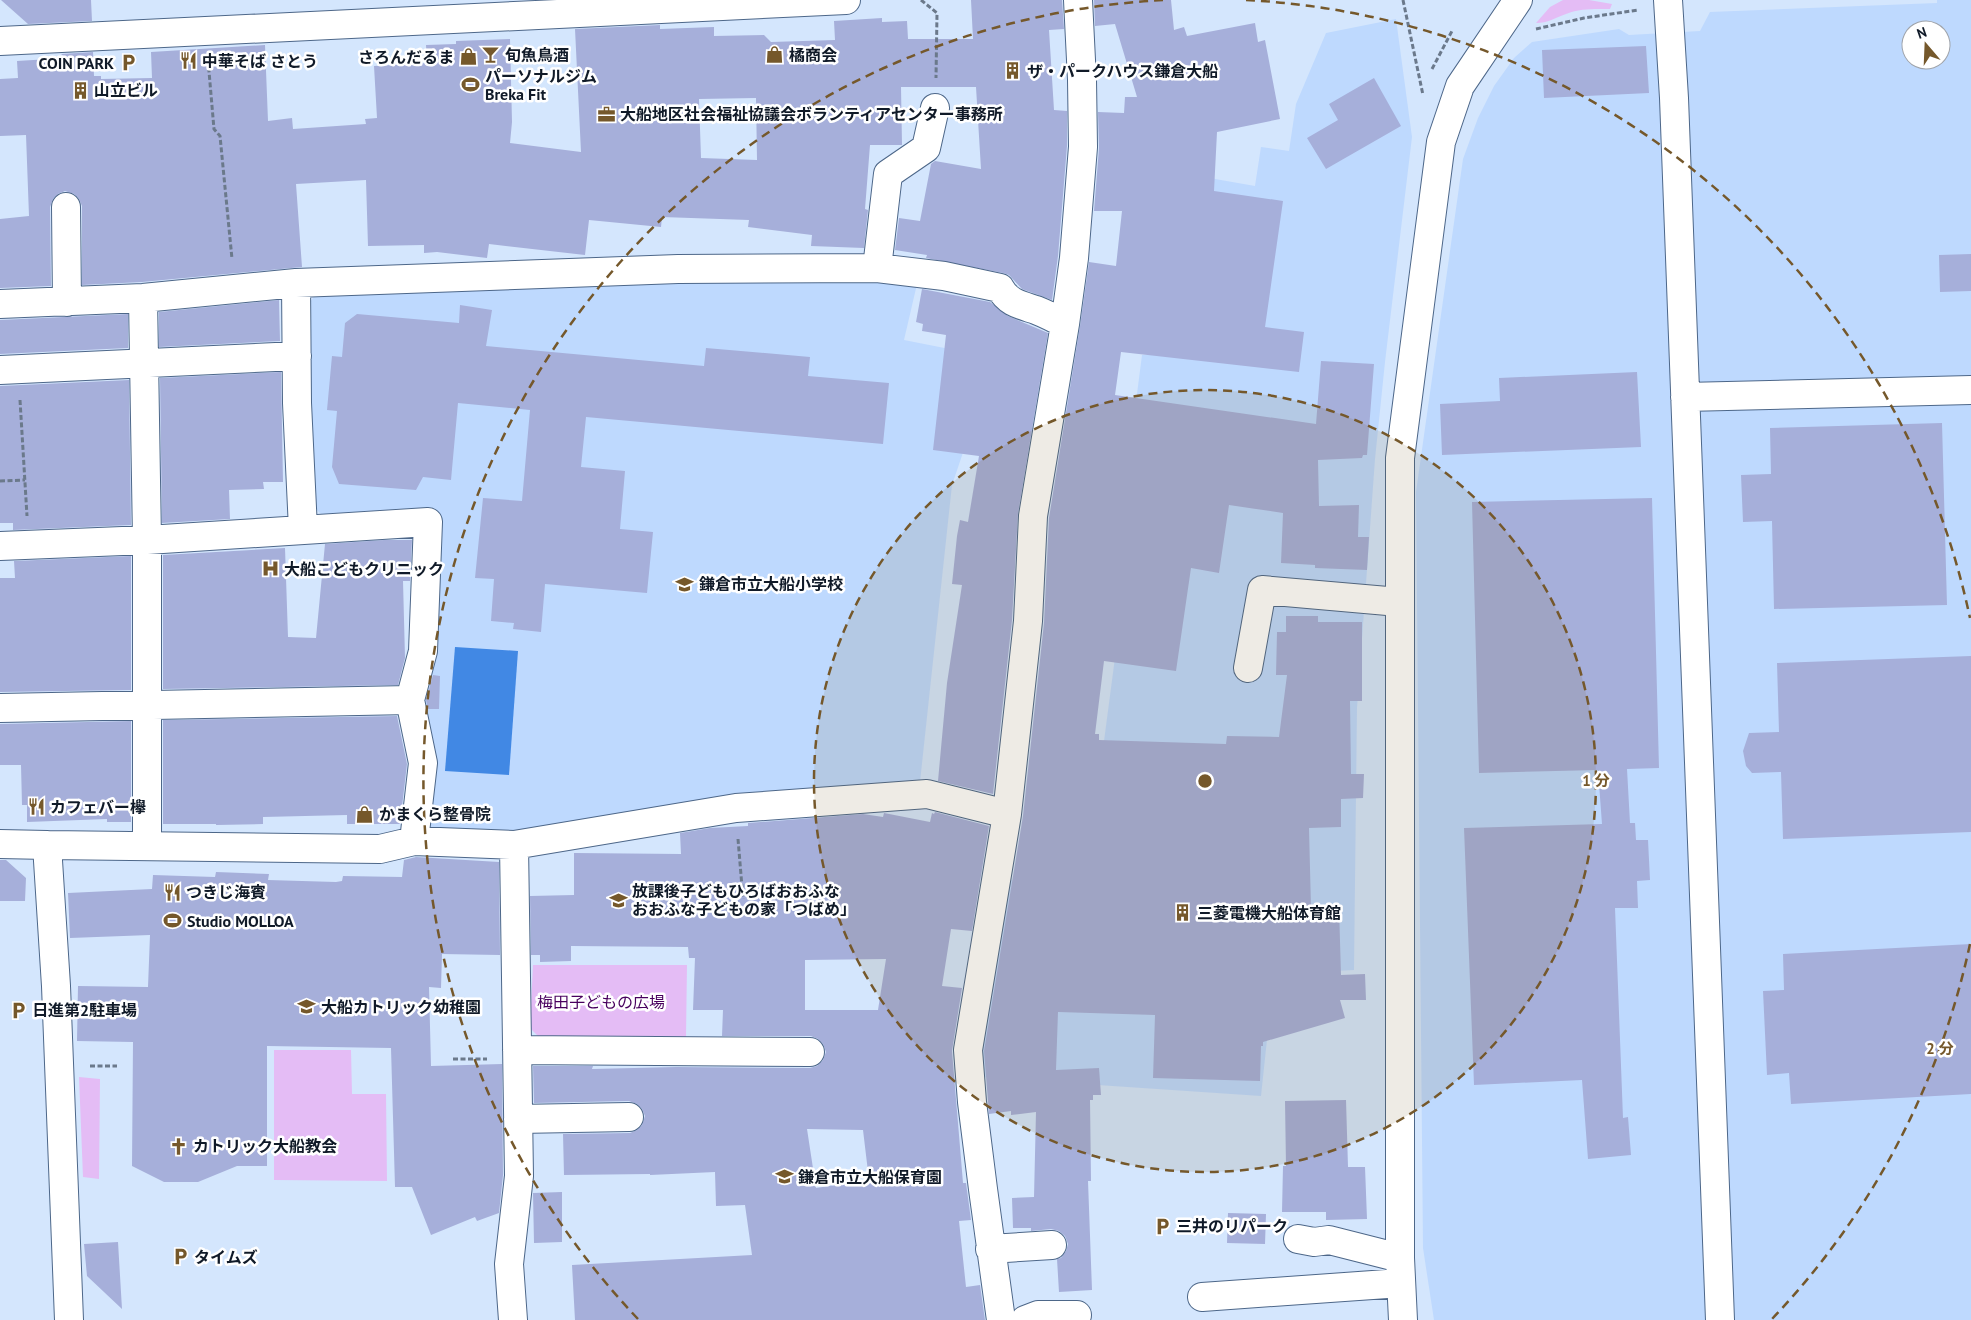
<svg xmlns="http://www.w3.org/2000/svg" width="1971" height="1320" font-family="'PT Sans','Noto Sans JP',sans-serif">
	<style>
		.built { fill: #bed9fe; fill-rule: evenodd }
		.green { fill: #e4bcf5 }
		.water { fill: #4188e4 }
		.building { fill: #a6afda; fill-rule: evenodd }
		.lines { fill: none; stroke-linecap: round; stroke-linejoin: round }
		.minor-casing { stroke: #4d6789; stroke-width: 30 }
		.path { stroke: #6b798b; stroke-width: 3; stroke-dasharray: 5 2.5; stroke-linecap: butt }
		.minor { stroke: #fff; stroke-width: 28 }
		.ring { fill: none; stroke: #75582b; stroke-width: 2.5; stroke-dasharray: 9 6 }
		.labels { text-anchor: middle; stroke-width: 5; stroke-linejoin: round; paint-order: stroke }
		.poi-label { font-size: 16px; font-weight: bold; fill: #101a28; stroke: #fff; text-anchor: start }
		.park-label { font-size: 16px; fill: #48005e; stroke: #fff }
		.centre { fill: #75582b; stroke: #fff; stroke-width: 2.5 }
		.ring-label { font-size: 15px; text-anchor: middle; font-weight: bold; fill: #75582b; stroke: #fff; stroke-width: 5; stroke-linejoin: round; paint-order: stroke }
	</style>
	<rect width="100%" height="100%" fill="#d4e6fd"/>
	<path class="built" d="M 1937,0 L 1971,0 L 1971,1320 L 1434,1320 L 1423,1248 L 1416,492 L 1463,159 L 1478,118 L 1494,86 L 1514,58 L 1532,42 L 1619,29 L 1629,35 L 1700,31 L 1710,12 L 1937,3 ZM 1911,30 L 1941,30 L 1941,60 L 1911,60 Z
		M 1396,19 L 1412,137 L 1385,362 L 1375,459 L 1357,708 L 1354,970 L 1274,974 L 1261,1096 L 981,1077 L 978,1043 L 1005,879 L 1084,893 L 1116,650 L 1133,425 L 1142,355 L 1160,355 L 1181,173 L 1255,186 L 1261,147 L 1289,151 L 1296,104 L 1326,33 Z
		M 825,275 L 917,284 L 904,340 L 995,358 L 952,485 L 920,782 L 521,839 L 425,832 L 417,693 L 426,653 L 433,509 L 322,515 L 312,505 L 307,306 L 316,294 Z"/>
	<path class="green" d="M 1563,0 L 1589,0 L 1612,4 L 1610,9 C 1595,9 1581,8 1566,14 C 1555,18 1548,23 1536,23 L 1550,7 Z
		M 533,965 L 687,965 L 686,1037 L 543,1041 L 530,1028 Z
		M 274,1050 L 351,1050 L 352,1094 L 386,1094 L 387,1181 L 274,1180 Z
		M 79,1077 L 100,1079 L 99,1179 L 83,1177 Z"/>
	<path class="water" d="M 455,647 L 518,651 L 509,775 L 445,771 Z"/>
	<path class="building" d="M 1,0 L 91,0 L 92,21 L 28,24 Z
		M 971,0 L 1062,0 L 1064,29 L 1049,30 L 1054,110 L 1067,111 L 1067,146 L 1058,256 L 1052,300 L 1022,289 L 1009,275 L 1003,273 L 926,258 L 927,255 L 895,250 L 899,218 L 920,221 L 931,164 L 935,161 L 981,169 L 976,87 L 901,87 L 902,145 L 870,145 L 865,209 L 868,210 L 864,248 L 811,246 L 812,235 L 748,227 L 749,220 L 662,217 L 661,227 L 589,220 L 585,255 L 489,244 L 487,258 L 437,252 L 424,253 L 424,245 L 368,246 L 366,180 L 296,184 L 302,267 L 142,282 L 82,285 L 82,206 L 79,199 L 74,194 L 65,191 L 58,194 L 53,199 L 50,207 L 51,286 L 0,288 L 0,219 L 29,216 L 26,135 L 0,136 L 0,79 L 18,78 L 17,61 L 66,58 L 61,54 L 93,52 L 94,76 L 101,76 L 101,79 L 152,78 L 151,52 L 265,45 L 268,121 L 292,118 L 293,129 L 366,124 L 365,119 L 377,118 L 374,66 L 427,63 L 426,45 L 456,44 L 456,41 L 510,39 L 512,122 L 510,143 L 581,152 L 575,29 L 660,25 L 660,29 L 714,27 L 714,36 L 764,35 L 771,42 L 835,40 L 834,21 L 882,18 L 882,22 L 907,21 L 908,39 L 973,39 ZM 756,98 L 757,160 L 701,158 L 699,99 Z
		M 1094,0 L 1171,0 L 1174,30 L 1184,27 L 1187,36 L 1255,23 L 1258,42 L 1265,40 L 1280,119 L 1217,132 L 1214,191 L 1283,201 L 1265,327 L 1304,332 L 1299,372 L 1121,352 L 1115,395 L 1316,424 L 1321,361 L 1374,364 L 1367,455 L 1363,455 L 1362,458 L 1318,460 L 1319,506 L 1359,505 L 1358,537 L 1369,537 L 1367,570 L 1315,568 L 1315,565 L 1281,563 L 1283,513 L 1229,505 L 1219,573 L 1191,568 L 1176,671 L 1104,661 L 1095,734 L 1099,734 L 1099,740 L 1226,744 L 1227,736 L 1279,737 L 1287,675 L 1276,675 L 1277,632 L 1286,632 L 1286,616 L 1318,616 L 1318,622 L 1362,622 L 1362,701 L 1350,701 L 1351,774 L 1364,774 L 1363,798 L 1341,799 L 1341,827 L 1309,828 L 1311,908 L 1339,907 L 1341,975 L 1365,974 L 1366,1000 L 1340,1000 L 1345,1018 L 1263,1042 L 1263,1046 L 1261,1046 L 1260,1081 L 1153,1078 L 1155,1015 L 1058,1012 L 1056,1070 L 1099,1068 L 1101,1095 L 1093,1095 L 1093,1100 L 1090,1100 L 1091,1181 L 1088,1181 L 1092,1290 L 1059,1292 L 1057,1259 L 1061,1258 L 1066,1251 L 1068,1244 L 1065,1236 L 1059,1231 L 1051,1229 L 1031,1231 L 1031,1228 L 1013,1228 L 1012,1198 L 1034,1197 L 1036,1112 L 1011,1115 L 1011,1111 L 989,1114 L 984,1051 L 1023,816 L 1044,623 L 1049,518 L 1080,326 L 1089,262 L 1116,266 L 1122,211 L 1094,211 L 1099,148 L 1098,112 L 1124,113 L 1125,97 L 1137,97 L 1115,24 L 1095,26 Z
		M 1646,46 L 1649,93 L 1544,98 L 1542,50 Z
		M 1374,78 L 1401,126 L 1326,169 L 1307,138 L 1338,120 L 1329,104 Z
		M 1971,254 L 1971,291 L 1940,292 L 1939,255 Z
		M 922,289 L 990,302 L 1008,316 L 1048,333 L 1018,514 L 1012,620 L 993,794 L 938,781 L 947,683 L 962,585 L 952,584 L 957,536 L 960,520 L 968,522 L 979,456 L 933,450 L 946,335 L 922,331 L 923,324 L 916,322 Z
		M 279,300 L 280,341 L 159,347 L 159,312 Z
		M 460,305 L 492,310 L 486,346 L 704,366 L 706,348 L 810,357 L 808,376 L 889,383 L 883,444 L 586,417 L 581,467 L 625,471 L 620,529 L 653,532 L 647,593 L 545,584 L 541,632 L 513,629 L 514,623 L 491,621 L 494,579 L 475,578 L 483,498 L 522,501 L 530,410 L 458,403 L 451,480 L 423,477 L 416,490 L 339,484 L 332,467 L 337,411 L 327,410 L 332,356 L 342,357 L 345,323 L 357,314 L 459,323 Z
		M 128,314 L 128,348 L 0,354 L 0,320 Z
		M 281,372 L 283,482 L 263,482 L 264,489 L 229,490 L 230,519 L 162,523 L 160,378 Z
		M 1637,372 L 1641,447 L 1442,455 L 1440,404 L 1500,401 L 1499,378 Z
		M 129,380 L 131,525 L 13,530 L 13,523 L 0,523 L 0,386 Z
		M 1942,423 L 1947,605 L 1774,609 L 1772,521 L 1743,522 L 1741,475 L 1771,474 L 1770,428 Z
		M 1652,498 L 1659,768 L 1627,769 L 1630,823 L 1635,823 L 1636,840 L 1648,840 L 1650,880 L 1637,881 L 1638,908 L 1615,908 L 1623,1118 L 1628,1117 L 1631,1155 L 1588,1159 L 1582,1080 L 1474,1085 L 1464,828 L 1602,824 L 1598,770 L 1479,773 L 1472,502 Z
		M 384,540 L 412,540 L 410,581 L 403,581 L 405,658 L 398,685 L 163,689 L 163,555 L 285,548 L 288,637 L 316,638 L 325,544 Z
		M 131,556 L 131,690 L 0,692 L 0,578 L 15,578 L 14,561 Z
		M 1971,656 L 1971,832 L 1783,839 L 1781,772 L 1752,773 L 1746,766 L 1743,751 L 1749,733 L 1779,732 L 1777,663 Z
		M 433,675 L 440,676 L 439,709 L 428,709 L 426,700 Z
		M 397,716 L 407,764 L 400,824 L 347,824 L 347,815 L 263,817 L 263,824 L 216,825 L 216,824 L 163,824 L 163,720 Z
		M 131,721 L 131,822 L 107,822 L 107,819 L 27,822 L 27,805 L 22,805 L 21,765 L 0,765 L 0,724 Z
		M 935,812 L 989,826 L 972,931 L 951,929 L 942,986 L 962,988 L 952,1051 L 963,1183 L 966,1183 L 971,1220 L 959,1221 L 966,1287 L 980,1285 L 985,1320 L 575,1320 L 572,1265 L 752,1255 L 745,1205 L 716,1206 L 715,1172 L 650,1175 L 650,1174 L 564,1175 L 563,1134 L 630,1133 L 637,1130 L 642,1125 L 645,1116 L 642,1109 L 637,1104 L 629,1101 L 534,1103 L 533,1066 L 593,1066 L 592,1069 L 676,1067 L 810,1068 L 817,1066 L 823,1060 L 826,1052 L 823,1044 L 818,1039 L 811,1036 L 722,1036 L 723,1010 L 693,1010 L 695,958 L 689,958 L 688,947 L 571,946 L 571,961 L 540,962 L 540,955 L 531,955 L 530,896 L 574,895 L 574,853 L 681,854 L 680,833 L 710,828 L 748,826 L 748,823 L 863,814 L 883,817 L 884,813 L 930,822 L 932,813 L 934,814 ZM 886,959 L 878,1010 L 805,1010 L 805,960 ZM 807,1129 L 863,1130 L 869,1180 L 816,1188 Z
		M 416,857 L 499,862 L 500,955 L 442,954 L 441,988 L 429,987 L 431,1066 L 502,1064 L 503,1175 L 499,1213 L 477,1221 L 475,1217 L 431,1235 L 412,1187 L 395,1187 L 391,1048 L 267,1046 L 267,1166 L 237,1166 L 198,1182 L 164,1182 L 132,1166 L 133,1042 L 77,1041 L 78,986 L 148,987 L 150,935 L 70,938 L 68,893 L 152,889 L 153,875 L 215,877 L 216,872 L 269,874 L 268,880 L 336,882 L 342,881 L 343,876 L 402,877 L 404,860 Z
		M 0,860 L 6,860 L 26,878 L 25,901 L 0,901 Z
		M 1971,944 L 1971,1094 L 1791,1104 L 1789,1073 L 1767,1075 L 1763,991 L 1784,990 L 1783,954 Z
		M 1346,1100 L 1348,1167 L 1365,1167 L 1367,1219 L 1326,1220 L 1326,1212 L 1282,1212 L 1283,1166 L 1286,1166 L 1285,1101 Z
		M 562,1192 L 562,1242 L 534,1243 L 533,1193 Z
		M 1228,1213 L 1266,1214 L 1265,1244 L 1227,1243 Z
		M 118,1242 L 122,1309 L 87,1276 L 84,1244 Z"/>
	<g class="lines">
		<defs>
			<path id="minor" d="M 1668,0 L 1674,98 L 1720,1320
				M 0,41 L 846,0
				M 66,207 L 67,302
				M 877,268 L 888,174 L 926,148 L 935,108
				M 296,283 L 297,403 L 303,529
				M 143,298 L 147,540 L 147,845
				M 0,304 L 143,298 L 296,283 L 678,269 L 877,268 L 944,276 L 1000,288 C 1008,303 1021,305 1036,310 C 1046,314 1056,319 1065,324
				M 0,370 L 297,356
				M 1685,397 L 1971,390
				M 0,546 L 147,540 L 428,522 L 423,651 L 410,700 L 423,763 L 414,841 L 514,845 L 736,808 L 927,794 L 1007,814
				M 1248,668 L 1262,590 L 1399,602
				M 0,708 L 410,700
				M 0,844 L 47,845 L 56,986 L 69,1320
				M 47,845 L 380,849 L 414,841
				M 517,1050 L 810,1052
				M 518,1119 L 629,1117
				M 1298,1239 L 1314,1242 L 1329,1240 L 1400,1258
				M 990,1249 L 1052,1245
				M 1202,1297 L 1401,1283
				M 513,1320 L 509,1264 L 519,1176 L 514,845
				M 1001,1320 L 983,1189 L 972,1102 L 968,1050 L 1007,814 L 1028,621 L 1033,516 L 1065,324 L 1074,258 L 1083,147 L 1082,80 L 1078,0
				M 1025,1320 L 1038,1315 L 1077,1315
				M 1403,1320 L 1400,1258 L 1400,458 L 1441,142 L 1460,86 L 1518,0"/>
		</defs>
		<use href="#minor" class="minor-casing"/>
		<path class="path" d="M 921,0 L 937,13 L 936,78
			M 1403,0 L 1423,95
			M 1536,29 L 1584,18 L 1638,10
			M 208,60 L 214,129 L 220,136 L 232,259
			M 1432,69 L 1452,31
			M 20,400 L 27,516
			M 0,481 L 25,480
			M 738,839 L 743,899
			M 453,1059 L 487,1059
			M 90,1066 L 117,1066"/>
		<use href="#minor" class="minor"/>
	</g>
	<circle cx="1205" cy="781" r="391" fill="#75582b" fill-opacity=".12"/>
	<g class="ring">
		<circle cx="1205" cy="781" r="391"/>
		<path d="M1970 944A782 782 0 0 1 1772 1319M638 1319A782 782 0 0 1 1164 0M1246 0A782 782 0 0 1 1970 618"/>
	</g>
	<defs>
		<symbol id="bar-bare" viewBox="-9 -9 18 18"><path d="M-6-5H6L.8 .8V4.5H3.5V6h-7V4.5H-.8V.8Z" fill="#75582b" stroke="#fff" stroke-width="2.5" paint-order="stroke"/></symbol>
		<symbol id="shop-bare" viewBox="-9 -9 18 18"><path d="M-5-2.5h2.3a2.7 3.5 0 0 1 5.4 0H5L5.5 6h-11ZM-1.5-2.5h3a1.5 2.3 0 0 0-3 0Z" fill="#75582b" stroke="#fff" stroke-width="2.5" paint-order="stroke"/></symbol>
		<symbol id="restaurant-bare" viewBox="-9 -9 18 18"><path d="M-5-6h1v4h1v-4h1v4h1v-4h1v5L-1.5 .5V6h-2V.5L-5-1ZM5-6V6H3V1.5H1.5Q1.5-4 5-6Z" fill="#75582b" stroke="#fff" stroke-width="2.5" paint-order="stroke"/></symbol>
		<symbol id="parking-bare" viewBox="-9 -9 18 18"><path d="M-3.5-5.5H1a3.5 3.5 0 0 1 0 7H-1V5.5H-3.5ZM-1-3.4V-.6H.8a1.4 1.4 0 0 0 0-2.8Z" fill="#75582b" stroke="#fff" stroke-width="2.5" paint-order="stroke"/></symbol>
		<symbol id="building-bare" viewBox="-9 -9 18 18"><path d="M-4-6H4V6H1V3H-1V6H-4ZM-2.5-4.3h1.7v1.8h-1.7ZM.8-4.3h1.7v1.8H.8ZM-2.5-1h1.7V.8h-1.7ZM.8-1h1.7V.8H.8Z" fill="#75582b" stroke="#fff" stroke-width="2.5" paint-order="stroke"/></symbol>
		<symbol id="stadium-bare" viewBox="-9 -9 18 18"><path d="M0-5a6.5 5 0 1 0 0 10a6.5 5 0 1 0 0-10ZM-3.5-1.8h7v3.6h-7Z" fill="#75582b" stroke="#fff" stroke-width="2.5" paint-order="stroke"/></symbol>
		<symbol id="office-bare" viewBox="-9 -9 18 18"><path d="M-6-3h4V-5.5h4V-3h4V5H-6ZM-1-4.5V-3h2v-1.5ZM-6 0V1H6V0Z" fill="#75582b" stroke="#fff" stroke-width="2.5" paint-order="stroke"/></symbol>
		<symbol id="hospital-bare" viewBox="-9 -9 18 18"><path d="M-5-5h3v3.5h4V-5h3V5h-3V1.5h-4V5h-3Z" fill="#75582b" stroke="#fff" stroke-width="2.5" paint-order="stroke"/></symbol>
		<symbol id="school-bare" viewBox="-9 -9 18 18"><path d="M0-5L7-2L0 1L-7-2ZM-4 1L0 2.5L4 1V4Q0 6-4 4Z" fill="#75582b" stroke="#fff" stroke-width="2.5" paint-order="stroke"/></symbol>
		<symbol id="church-bare" viewBox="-9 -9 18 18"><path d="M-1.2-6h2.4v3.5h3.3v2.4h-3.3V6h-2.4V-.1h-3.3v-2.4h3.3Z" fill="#75582b" stroke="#fff" stroke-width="2.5" paint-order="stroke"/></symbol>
	</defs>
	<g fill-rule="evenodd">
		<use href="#bar-bare" x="478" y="42" width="25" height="25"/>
		<use href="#shop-bare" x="762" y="42" width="25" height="25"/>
		<use href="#shop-bare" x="456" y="44" width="25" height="25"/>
		<use href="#restaurant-bare" x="176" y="48" width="25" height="25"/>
		<use href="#parking-bare" x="116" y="50" width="25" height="25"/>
		<use href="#building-bare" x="1000" y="58" width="25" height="25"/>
		<use href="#stadium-bare" x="458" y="72" width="25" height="25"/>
		<use href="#building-bare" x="68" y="78" width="25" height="25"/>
		<use href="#office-bare" x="594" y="102" width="25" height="25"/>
		<use href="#hospital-bare" x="258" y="556" width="25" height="25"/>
		<use href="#school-bare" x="672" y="572" width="25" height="25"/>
		<use href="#restaurant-bare" x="24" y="794" width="25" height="25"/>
		<use href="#shop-bare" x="352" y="802" width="25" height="25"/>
		<use href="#restaurant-bare" x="160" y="880" width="25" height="25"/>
		<use href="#school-bare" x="606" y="888" width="25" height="25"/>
		<use href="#building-bare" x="1170" y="900" width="25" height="25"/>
		<use href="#stadium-bare" x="160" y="908" width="25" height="25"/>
		<use href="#school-bare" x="294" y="994" width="25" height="25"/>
		<use href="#parking-bare" x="6" y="998" width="25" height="25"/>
		<use href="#church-bare" x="166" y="1134" width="25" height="25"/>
		<use href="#school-bare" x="772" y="1164" width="25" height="25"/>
		<use href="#parking-bare" x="1150" y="1214" width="25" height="25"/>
		<use href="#parking-bare" x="168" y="1244" width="25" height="25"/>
	</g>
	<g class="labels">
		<g class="poi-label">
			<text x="505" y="61">旬魚鳥酒</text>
			<text x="789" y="61">橘商会</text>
			<text x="454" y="63" text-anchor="end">さろんだるま</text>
			<text x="202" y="67">中華そば さとう</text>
			<text x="114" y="69" text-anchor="end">COIN PARK</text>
			<text x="1027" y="77">ザ・パークハウス鎌倉大船</text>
			<text x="485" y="82">パーソナルジム<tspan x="485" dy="18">Breka Fit</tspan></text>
			<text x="94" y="96">山立ビル</text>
			<text x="620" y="120">大船地区社会福祉協議会ボランティアセンター事務所</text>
			<text x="284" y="575">大船こどもクリニック</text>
			<text x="699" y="590">鎌倉市立大船小学校</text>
			<text x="50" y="813">カフェバー欅</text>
			<text x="379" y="820">かまくら整骨院</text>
			<text x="632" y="897">放課後子どもひろばおおふな<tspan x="632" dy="18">おおふな子どもの家「つばめ」</tspan></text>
			<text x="186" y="898">つきじ海賓</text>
			<text x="1197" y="919">三菱電機大船体育館</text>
			<text x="187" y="927">Studio MOLLOA</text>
			<text x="321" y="1013">大船カトリック幼稚園</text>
			<text x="32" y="1016">日進第2駐車場</text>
			<text x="193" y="1152">カトリック大船教会</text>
			<text x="798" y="1183">鎌倉市立大船保育園</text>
			<text x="1176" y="1232">三井のリパーク</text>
			<text x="194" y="1263">タイムズ</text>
		</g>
		<g class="park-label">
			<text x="601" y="1008">梅田子どもの広場</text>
		</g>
	</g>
	<circle cx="1205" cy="781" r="8" class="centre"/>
	<g class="ring-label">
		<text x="1596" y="786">1 分</text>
		<text x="1940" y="1054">2 分</text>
	</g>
	<g transform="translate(1926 45) rotate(341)"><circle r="24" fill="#ffffff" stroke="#9fa3a9"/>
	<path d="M0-4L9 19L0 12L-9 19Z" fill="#75582b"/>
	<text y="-8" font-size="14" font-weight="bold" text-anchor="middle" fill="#101a28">N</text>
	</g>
</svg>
